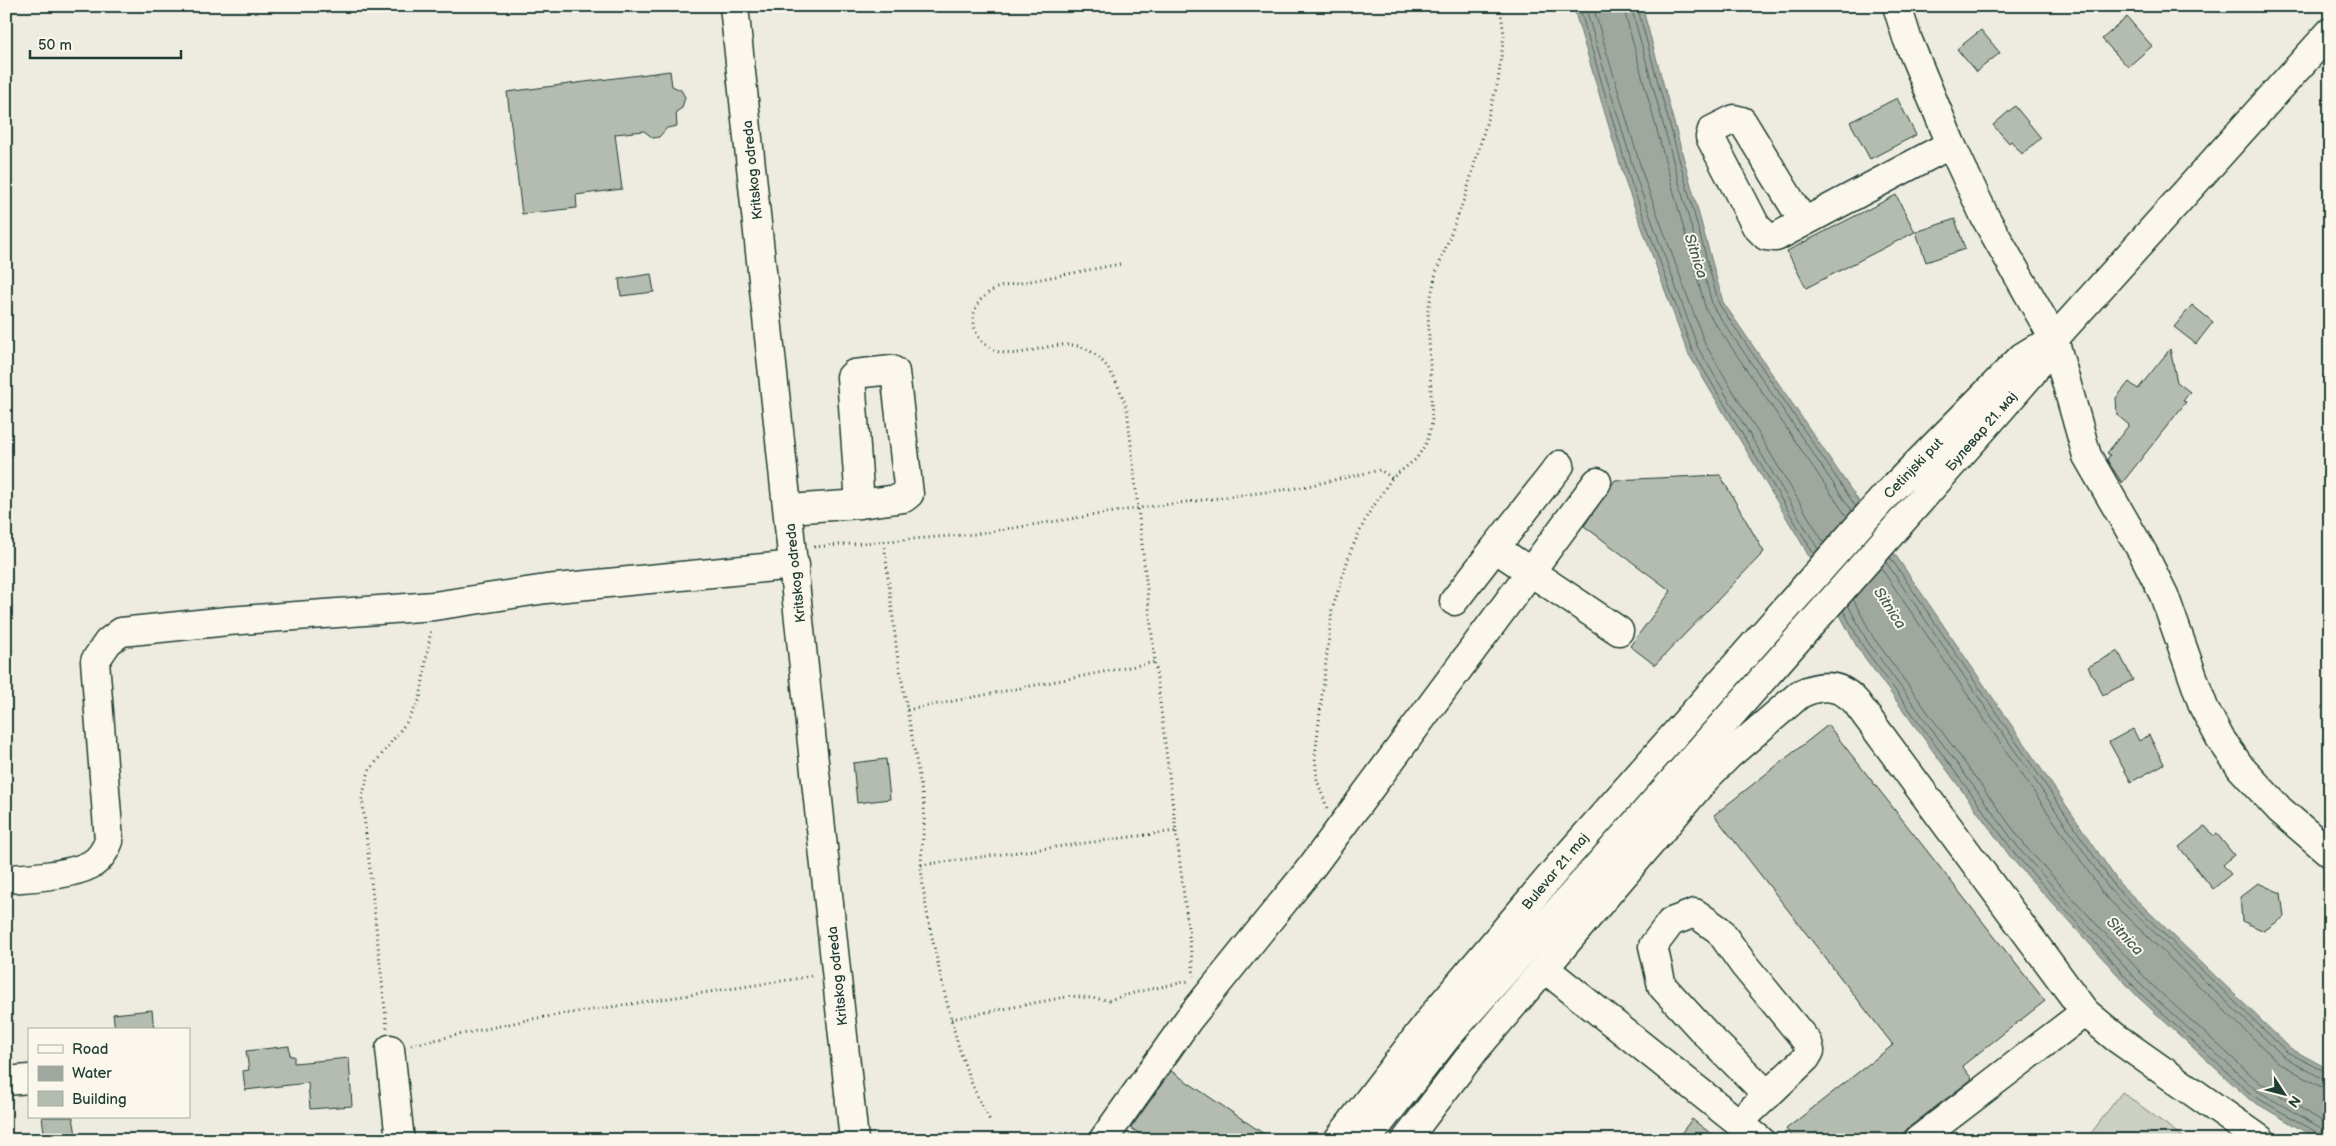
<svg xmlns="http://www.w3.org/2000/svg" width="2336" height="1146" font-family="'Balsamiq Sans',sans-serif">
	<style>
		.green { fill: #cbcfc4; stroke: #75867c }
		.water { fill: #9fa89f; stroke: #6c7d74 }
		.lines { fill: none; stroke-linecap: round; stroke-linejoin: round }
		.shore { stroke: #52685f; stroke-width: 1 }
		.building { fill: #b4bbb0; stroke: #1f3d34 }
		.minor-casing { stroke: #1f3d34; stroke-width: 31 }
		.major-casing { stroke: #1f3d34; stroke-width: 31 }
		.path { stroke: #1f3d34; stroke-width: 3; stroke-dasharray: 1 4; stroke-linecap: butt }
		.minor { stroke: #fbf7ec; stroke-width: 28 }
		.major { stroke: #fbf7ec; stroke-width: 28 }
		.labels { text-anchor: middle; stroke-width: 4; stroke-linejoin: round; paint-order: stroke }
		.street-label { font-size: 14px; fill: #1f3d34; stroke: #fbf7ec }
		.water-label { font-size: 15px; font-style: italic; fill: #455d54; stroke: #fbf7ec }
	</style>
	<rect width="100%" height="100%" fill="#eeece1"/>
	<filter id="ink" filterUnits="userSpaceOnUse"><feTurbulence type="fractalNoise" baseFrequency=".02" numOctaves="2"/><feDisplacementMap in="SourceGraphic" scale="10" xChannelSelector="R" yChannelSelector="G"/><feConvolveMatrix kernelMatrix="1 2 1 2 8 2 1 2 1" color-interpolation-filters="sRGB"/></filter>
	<g filter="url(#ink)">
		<path class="green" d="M 2122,1092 L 2187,1140 L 2086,1140 Z"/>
		<path class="water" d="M 1573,6 L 1642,6 L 1723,302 L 2119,883 L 2290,1048 L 2330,1070 L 2330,1140 L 2319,1140 L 2249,1099 L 2138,997 L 2012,859 L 1857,647 L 1801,542 L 1688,353 L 1626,184 Z"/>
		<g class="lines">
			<path class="shore" d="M 1579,6 L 1631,182 L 1692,350 L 1814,554
				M 1585,6 L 1637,180 L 1698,348 L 1818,549
				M 1593,6 L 1644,178 L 1705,344 L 1824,543
				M 1623,6 L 1706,310 L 1847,517
				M 1631,6 L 1713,307 L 1852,511
				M 1637,6 L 1719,304 L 1856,507
				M 1890,557 L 2115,887 L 2287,1052 L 2330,1074
				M 1886,562 L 2110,890 L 2283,1056 L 2323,1079 L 2330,1081
				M 1881,568 L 2105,896 L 2278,1062 L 2319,1086 L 2330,1088
				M 1853,599 L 1873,637 L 2026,847 L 2151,984 L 2260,1083 L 2330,1126
				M 1848,605 L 1867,641 L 2021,851 L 2145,989 L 2256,1090 L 2321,1128 L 2326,1134 L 2327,1140
				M 1843,610 L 1862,645 L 2016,855 L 2141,994 L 2252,1095 L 2318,1133 L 2320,1140"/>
		</g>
		<path class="building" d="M 2127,17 L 2152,46 L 2128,67 L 2102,39 Z
			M 1981,30 L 2000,53 L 1976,72 L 1957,49 Z
			M 670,71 L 672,86 L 681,90 L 685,97 L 682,108 L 676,112 L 677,126 L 667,128 L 659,137 L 653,138 L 644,131 L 615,134 L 622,189 L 576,195 L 577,208 L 522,214 L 507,92 Z
			M 1897,98 L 1916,135 L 1870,159 L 1850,122 Z
			M 2015,106 L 2041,138 L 2022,154 L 2011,141 L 2009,143 L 1993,125 Z
			M 1896,195 L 1915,232 L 1806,288 L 1787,251 Z
			M 1955,219 L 1965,249 L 1926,262 L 1916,232 Z
			M 651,274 L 654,292 L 621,296 L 619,279 Z
			M 2192,305 L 2213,322 L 2196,344 L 2174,327 Z
			M 2170,349 L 2177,382 L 2190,392 L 2183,401 L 2186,402 L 2122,483 L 2107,460 L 2110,455 L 2107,453 L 2129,425 L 2117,415 L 2116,398 L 2129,382 L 2138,389 Z
			M 1720,475 L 1764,552 L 1655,665 L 1630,646 L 1671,591 L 1584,526 L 1615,480 Z
			M 2118,651 L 2133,680 L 2103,695 L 2088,667 Z
			M 1828,725 L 2045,1001 L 1962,1066 L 1972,1079 L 1908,1128 L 1897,1140 L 1794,1140 L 1786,1129 L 1893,1045 L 1714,815 Z
			M 2133,729 L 2139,741 L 2149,735 L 2164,764 L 2131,782 L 2109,742 Z
			M 886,759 L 890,799 L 857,803 L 853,763 Z
			M 2205,826 L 2214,836 L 2217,834 L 2234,855 L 2223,865 L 2231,874 L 2213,889 L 2179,847 Z
			M 2258,883 L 2281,893 L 2284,917 L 2264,931 L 2242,921 L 2240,897 Z
			M 152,1010 L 154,1030 L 115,1030 L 113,1014 Z
			M 289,1046 L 290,1056 L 294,1056 L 294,1063 L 349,1058 L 352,1106 L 310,1109 L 308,1083 L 245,1090 L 243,1071 L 249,1070 L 246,1051 Z
			M 1171,1071 L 1273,1140 L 1148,1140 L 1131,1128 Z
			M 42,1117 L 73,1117 L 76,1135 L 45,1139 Z
			M 1692,1119 L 1719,1140 L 1676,1140 Z"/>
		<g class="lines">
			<defs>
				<path id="minor" d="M 734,6 L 854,1140
					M 1897,6 L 1907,38 L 1951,144 L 1985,217 L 2054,339 L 2087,456 L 2143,553 L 2164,595 L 2204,708 L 2220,738 L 2241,768 L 2280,810 L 2330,853
					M 1803,221 L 1742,121 L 1734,119 L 1712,130 L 1710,137 L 1756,226 L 1766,236 L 1776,237 L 1951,144
					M 1560,465 L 1495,548 L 1619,631
					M 789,509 L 860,504 L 904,498 L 909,494 L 895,372 L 892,370 L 854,374 L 851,377 L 860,504
					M 1454,601 L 1495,548
					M 6,879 C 29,878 70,875 90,865 C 100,860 105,851 109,841 L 95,661 L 108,642 L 121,632 L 228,621 L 434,606 L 546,589 L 795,565
					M 1544,968 L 1760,1140
					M 390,1049 L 400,1140
					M 6,1081 L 29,1079
					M 1739,1122 L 1806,1058 L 1810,1051 L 1808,1043 L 1744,965 L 1719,930 L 1695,913 L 1671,922 L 1653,946 L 1662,986 L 1706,1034 L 1768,1095
					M 1103,1140 L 1188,1020 L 1310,869 L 1597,482
					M 1406,1140 L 1474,1051 L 1707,777 L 1728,756 L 1800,694 C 1821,684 1840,684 1856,702 L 2085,1012 L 2115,1037 L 2261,1140
					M 1918,1140 L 2085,1012"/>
				<path id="major" d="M 1338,1140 L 1439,1008 L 1571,852 L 1887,494 L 2022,357 L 2035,349
					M 1366,1140 L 1446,1038 L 2000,410 L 2032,373 L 2054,339 L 2330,32"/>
			</defs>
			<use href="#minor" class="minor-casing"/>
			<use href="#major" class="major-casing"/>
			<path class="path" d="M 1120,264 L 999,287 C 989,292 979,298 975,310 C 972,320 974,331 980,339 C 1010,375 1053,330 1088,350 C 1110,362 1118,386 1127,408 L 1155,662 L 1194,976
				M 884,542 L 897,653 L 924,804 C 926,828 919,852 922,877 C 925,910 934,945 941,978 C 954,1031 963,1074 991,1122
				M 814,547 L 975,534 L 1139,508 L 1298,488 L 1380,470 L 1392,478
				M 907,710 L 1155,662
				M 1327,808 L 1317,780 L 1315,756 L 1332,610 L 1351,550 L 1367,516 L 1392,478 L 1416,459 L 1427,442 L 1432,422 L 1428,310 L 1436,273 L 1466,194 L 1498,82 L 1504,35 L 1500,6
				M 921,865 L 1175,831
				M 951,1019 L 1071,996 L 1109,1000 L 1137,992 L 1189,981
				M 387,1028 L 362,797 L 369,771 L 409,719 L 420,699 L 431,629
				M 411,1045 L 532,1019 L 814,976"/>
			<use href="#minor" class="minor"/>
			<use href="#major" class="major"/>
		</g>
	</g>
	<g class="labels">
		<g class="street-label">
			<text transform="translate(752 170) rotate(-96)" y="5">Kritskog odreda</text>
			<text transform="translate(1981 431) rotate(-49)" y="5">Булевар 21. мај</text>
			<text transform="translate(1913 468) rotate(-46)" y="5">Cetinjski put</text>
			<text transform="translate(795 573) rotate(-96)" y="5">Kritskog odreda</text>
			<text transform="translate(1555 871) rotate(-50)" y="5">Bulevar 21. maj</text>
			<text transform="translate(837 976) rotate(-96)" y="5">Kritskog odreda</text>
		</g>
		<g class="water-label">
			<text transform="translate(1696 256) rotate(72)" y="5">Sitnica</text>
			<text transform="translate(1890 608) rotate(57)" y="5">Sitnica</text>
			<text transform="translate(2125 936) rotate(47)" y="5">Sitnica</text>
		</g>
	</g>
	<rect width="2336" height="1146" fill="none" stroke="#fbf7ec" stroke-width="25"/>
	<rect x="12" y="12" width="2311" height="1121" fill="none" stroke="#1f3d34" stroke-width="2" filter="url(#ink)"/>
	<rect x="28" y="1028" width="162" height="90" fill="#fbf7ec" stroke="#a3ada2"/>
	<rect x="38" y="1045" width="25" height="8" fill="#fbf7ec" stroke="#a3ada2"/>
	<text x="72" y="1054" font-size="15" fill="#1f3d34">Road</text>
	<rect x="38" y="1066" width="25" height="15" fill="#9fa89f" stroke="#a3ada2"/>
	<text x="72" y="1078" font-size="15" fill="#1f3d34">Water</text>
	<rect x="38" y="1091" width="25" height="15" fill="#b4bbb0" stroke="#a3ada2"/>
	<text x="72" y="1104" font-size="15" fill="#1f3d34">Building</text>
	<g transform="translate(2284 1094) rotate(126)" stroke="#fbf7ec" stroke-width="4" paint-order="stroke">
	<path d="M0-4L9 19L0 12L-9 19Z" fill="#1f3d34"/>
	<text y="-8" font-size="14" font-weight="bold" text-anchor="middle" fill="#1f3d34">N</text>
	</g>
	<path d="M30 50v8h151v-8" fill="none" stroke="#1f3d34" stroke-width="2.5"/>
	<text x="38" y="50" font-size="15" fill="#1f3d34" stroke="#fbf7ec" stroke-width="4" paint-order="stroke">50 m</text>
</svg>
